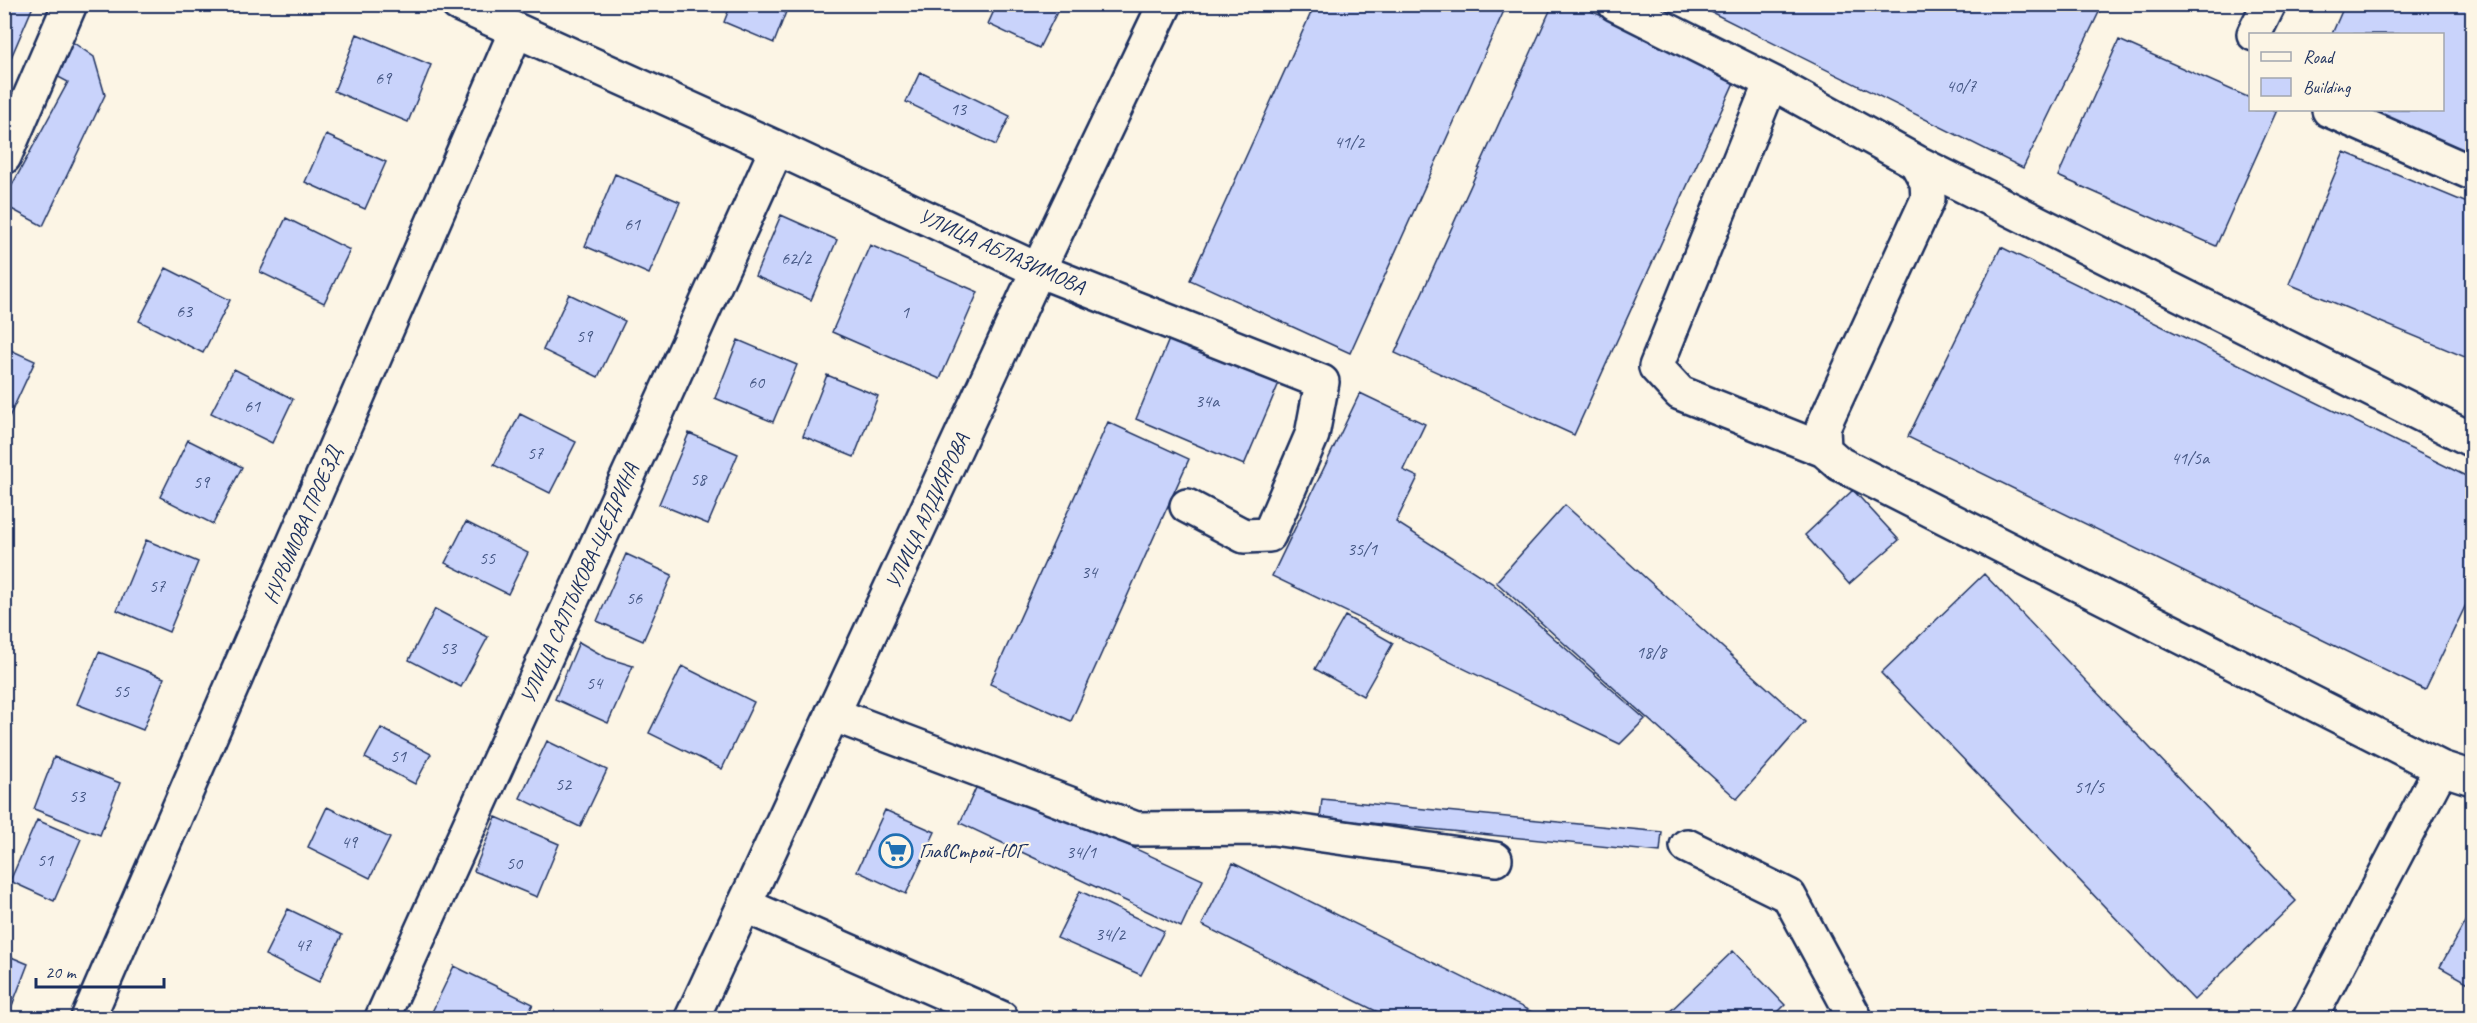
<svg xmlns="http://www.w3.org/2000/svg" width="2477" height="1023" font-family="Caveat,sans-serif">
	<style>
		.building { fill: #c9d3fb; stroke: #1b2f5e; stroke-width: 1.5 }
		.lines { fill: none; stroke-linecap: round; stroke-linejoin: round }
		.minor-casing { stroke: #1b2f5e; stroke-width: 38 }
		.minor { stroke: #fcf5e5; stroke-width: 33 }
		.labels { text-anchor: middle; stroke-width: 4.5; stroke-linejoin: round; paint-order: stroke }
		.number-label { font-size: 18px; fill: #465885 }
		.street-label { font-size: 21px; fill: #1b2f5e; stroke: #fcf5e5 }
		.poi-label { font-size: 21px; fill: #1b2f5e; stroke: #fcf5e5; text-anchor: start }
	</style>
	<rect width="100%" height="100%" fill="#fcf5e5"/>
	<filter id="ink" filterUnits="userSpaceOnUse"><feTurbulence type="fractalNoise" baseFrequency=".0167" numOctaves="2"/><feDisplacementMap in="SourceGraphic" scale="12" xChannelSelector="R" yChannelSelector="G"/><feConvolveMatrix kernelMatrix="1 2 1 2 8 2 1 2 1" color-interpolation-filters="sRGB"/></filter>
	<g filter="url(#ink)">
		<path class="building" d="M 4,4 L 34,4 L 4,74 Z
			M 731,4 L 789,4 L 774,43 L 724,22 Z
			M 997,4 L 1048,4 L 1058,10 L 1039,48 L 988,24 Z
			M 1315,4 L 1507,4 L 1350,353 L 1190,280 Z
			M 1553,4 L 1576,4 L 1736,78 L 1574,435 L 1395,353 Z
			M 1695,4 L 2103,4 L 2023,168 Z
			M 2345,4 L 2472,4 L 2472,158 L 2365,110 L 2442,110 L 2442,34 L 2332,34 Z
			M 357,34 L 431,65 L 408,122 L 334,91 Z
			M 68,39 L 94,57 L 105,95 L 43,226 L 4,205 L 4,200 L 68,82 L 49,72 Z
			M 2119,40 L 2250,98 L 2250,110 L 2277,110 L 2216,246 L 2058,176 Z
			M 920,72 L 1010,116 L 996,145 L 906,102 Z
			M 326,135 L 386,162 L 365,209 L 305,182 Z
			M 2344,152 L 2472,205 L 2472,360 L 2289,284 Z
			M 615,174 L 680,202 L 649,274 L 585,246 Z
			M 781,215 L 837,240 L 811,300 L 755,276 Z
			M 286,218 L 350,250 L 324,303 L 260,272 Z
			M 870,245 L 978,292 L 940,379 L 832,332 Z
			M 2001,247 L 2472,479 L 2472,592 L 2425,690 L 1908,437 Z
			M 166,268 L 230,300 L 203,353 L 139,321 Z
			M 569,294 L 625,321 L 598,377 L 543,350 Z
			M 1170,337 L 1279,383 L 1244,465 L 1136,419 Z
			M 738,340 L 797,365 L 773,422 L 715,398 Z
			M 4,347 L 35,361 L 4,428 Z
			M 234,369 L 293,399 L 272,443 L 211,413 Z
			M 827,375 L 878,396 L 854,457 L 803,436 Z
			M 1360,393 L 1425,424 L 1403,470 L 1418,477 L 1396,522 L 1492,583 L 1645,719 L 1620,744 L 1272,576 Z
			M 520,414 L 576,442 L 550,493 L 494,465 Z
			M 1108,422 L 1189,459 L 1071,721 L 990,684 Z
			M 689,433 L 738,454 L 708,524 L 659,504 Z
			M 188,440 L 242,467 L 213,524 L 160,497 Z
			M 1853,490 L 1899,540 L 1849,584 L 1805,535 Z
			M 1565,505 L 1805,722 L 1737,799 L 1496,582 Z
			M 466,522 L 528,553 L 508,594 L 445,563 Z
			M 146,540 L 198,562 L 169,632 L 117,610 Z
			M 626,554 L 672,575 L 643,641 L 597,621 Z
			M 1984,574 L 2296,901 L 2194,1000 L 1881,673 Z
			M 435,609 L 488,637 L 461,687 L 409,660 Z
			M 1345,616 L 1393,643 L 1363,696 L 1315,669 Z
			M 579,642 L 607,658 L 633,666 L 608,723 L 555,699 Z
			M 99,652 L 164,678 L 143,730 L 77,704 Z
			M 682,666 L 754,702 L 722,769 L 649,733 Z
			M 381,728 L 431,754 L 415,784 L 365,758 Z
			M 547,741 L 607,770 L 580,827 L 520,798 Z
			M 54,757 L 120,783 L 100,835 L 34,809 Z
			M 981,777 L 1203,880 L 1181,927 L 960,823 Z
			M 1322,799 L 1662,832 L 1660,852 L 1320,818 Z
			M 327,807 L 390,838 L 370,878 L 308,847 Z
			M 885,810 L 935,832 L 906,894 L 857,871 Z
			M 496,817 L 559,844 L 537,897 L 474,871 Z
			M 37,820 L 81,839 L 54,901 L 10,881 Z
			M 1233,863 L 1540,1016 L 1538,1018 L 1390,1018 L 1202,925 Z
			M 1080,891 L 1164,931 L 1141,975 L 1057,938 Z
			M 288,909 L 342,935 L 319,982 L 265,955 Z
			M 2472,909 L 2472,985 L 2440,967 Z
			M 1733,951 L 1785,1005 L 1772,1018 L 1663,1018 Z
			M 4,954 L 28,964 L 8,1016 L 4,1014 Z
			M 454,966 L 533,1004 L 526,1018 L 441,1018 L 431,1014 Z"/>
		<g class="lines">
			<defs>
				<path id="minor" d="M 458,4 L 777,148 L 1038,270 L 1322,382 L 1312,435 L 1269,535 L 1244,536 L 1187,506
					M 1615,4 L 1771,82 L 1916,162 L 1927,182 L 1928,199 L 1823,427 L 1824,450 L 1840,464 L 2441,768 L 2472,778
					M 2254,34 L 2269,4
					M 1771,82 L 1656,367 L 1680,393 L 1824,450
					M 2329,110 L 2472,173
					M 4,157 L 70,4
					M 1916,162 L 2472,440
					M 832,714 L 1136,829 L 1273,828 L 1495,859
					M 1687,846 L 1789,896 L 1855,1018
					M 744,905 L 1001,1018
					M 88,1018 L 516,31
					M 382,1018 L 777,148
					M 692,1018 L 1038,270 L 1165,4
					M 2310,1018 L 2441,768"/>
			</defs>
			<use href="#minor" class="minor-casing"/>
			<use href="#minor" class="minor"/>
		</g>
	</g>
	<defs>
		<symbol id="supermarket-ring" viewBox="-11 -11 22 22"><circle r="9.5" fill="#fcf5e5" stroke="#1f6fb2" stroke-width="1.5"/><path d="M-6-5.5h2.5l.6 2H6L4.5 2H-2.5L-4.4-4H-6ZM-1.5 3.2a1.3 1.3 0 1 0 .1 0ZM3 3.2a1.3 1.3 0 1 0 .1 0Z" fill="#1f6fb2"/></symbol>
	</defs>
	<g fill-rule="evenodd">
		<use href="#supermarket-ring" x="877" y="832" width="38" height="38"/>
	</g>
	<g class="labels">
		<g class="number-label">
			<text x="383" y="84">69</text>
			<text x="1961" y="92">40/7</text>
			<text x="958" y="115">13</text>
			<text x="1349" y="148">41/2</text>
			<text x="632" y="230">61</text>
			<text x="796" y="264">62/2</text>
			<text x="184" y="317">63</text>
			<text x="905" y="318">1</text>
			<text x="584" y="342">59</text>
			<text x="756" y="388">60</text>
			<text x="1207" y="407">34а</text>
			<text x="252" y="412">61</text>
			<text x="535" y="459">57</text>
			<text x="2190" y="464">41/5а</text>
			<text x="698" y="485">58</text>
			<text x="201" y="488">59</text>
			<text x="1362" y="555">35/1</text>
			<text x="487" y="564">55</text>
			<text x="1089" y="578">34</text>
			<text x="157" y="592">57</text>
			<text x="634" y="604">56</text>
			<text x="448" y="654">53</text>
			<text x="1651" y="658">18/8</text>
			<text x="594" y="689">54</text>
			<text x="121" y="697">55</text>
			<text x="398" y="762">51</text>
			<text x="563" y="790">52</text>
			<text x="2089" y="793">51/5</text>
			<text x="77" y="802">53</text>
			<text x="349" y="848">49</text>
			<text x="1081" y="858">34/1</text>
			<text x="45" y="866">51</text>
			<text x="514" y="869">50</text>
			<text x="1110" y="940">34/2</text>
			<text x="303" y="951">47</text>
		</g>
		<g class="street-label">
			<text transform="translate(1002 251) rotate(24)" y="7">УЛИЦА АБЛАЗИМОВА</text>
			<text transform="translate(927 511) rotate(-65)" y="7">УЛИЦА АЛДИЯРОВА</text>
			<text transform="translate(302 525) rotate(-67)" y="7">НУРЫМОВА ПРОЕЗД</text>
			<text transform="translate(579 583) rotate(-66)" y="7">УЛИЦА САЛТЫКОВА-ЩЕДРИНА</text>
		</g>
		<g class="poi-label">
			<text x="919" y="858">ГлавСтрой-ЮГ</text>
		</g>
	</g>
	<rect width="2477" height="1023" fill="none" stroke="#fcf5e5" stroke-width="24"/>
	<rect x="12" y="12" width="2453" height="999" fill="none" stroke="#1b2f5e" stroke-width="2" filter="url(#ink)"/>
	<rect x="2249" y="33" width="195" height="78" fill="#fcf5e5" stroke="#a2a6af" stroke-width="1.5"/>
	<rect x="2261" y="52" width="30" height="9" fill="#fcf5e5" stroke="#a2a6af" stroke-width="1.5"/>
	<text x="2303" y="63" font-size="18" fill="#1b2f5e">Road</text>
	<rect x="2261" y="78" width="30" height="18" fill="#c9d3fb" stroke="#a2a6af" stroke-width="1.5"/>
	<text x="2303" y="93" font-size="18" fill="#1b2f5e">Building</text>
	<path d="M36 978v9h128v-9" fill="none" stroke="#1b2f5e" stroke-width="3"/>
	<text x="45" y="978" font-size="18" fill="#1b2f5e" stroke="#fcf5e5" stroke-width="4.5" paint-order="stroke">20 m</text>
</svg>
